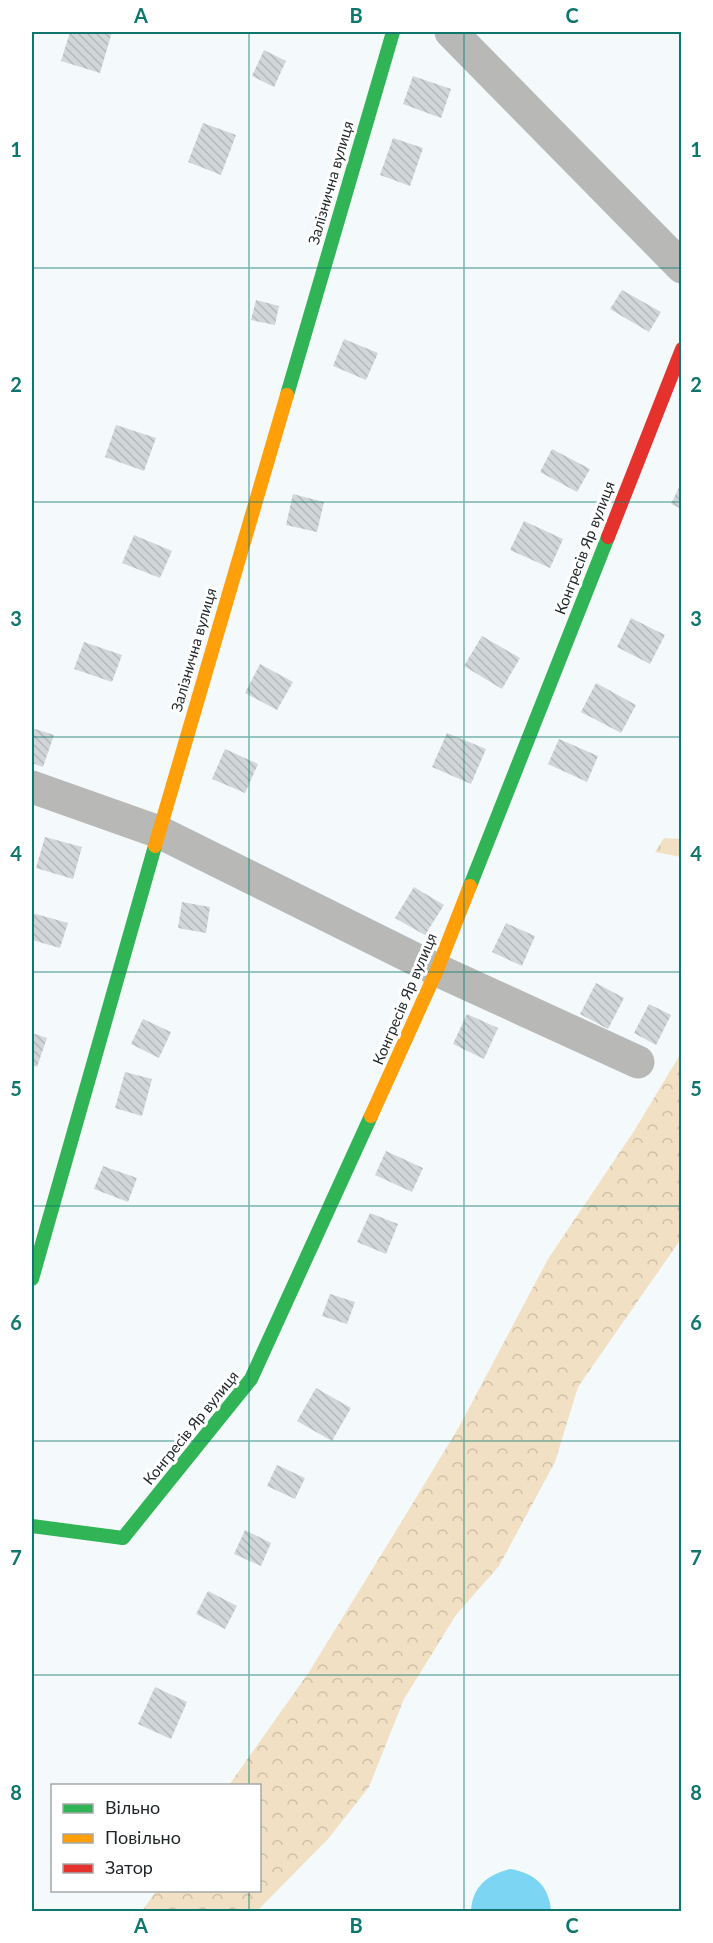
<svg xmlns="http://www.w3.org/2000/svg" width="713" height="1943" font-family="Lato,sans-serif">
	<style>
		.grass { fill: url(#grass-tufts) }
		.forest { fill: url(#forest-crowns) }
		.water { fill: #7cd5f2 }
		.building { fill: url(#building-back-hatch) }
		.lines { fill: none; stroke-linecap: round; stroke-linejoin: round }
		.street { stroke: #b8b9b7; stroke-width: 33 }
		.fast { stroke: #30b455; stroke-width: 14 }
		.slow { stroke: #ff9f0a; stroke-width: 14 }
		.jam { stroke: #e5322d; stroke-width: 14 }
		.grid { fill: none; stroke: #0f766e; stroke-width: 1.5; stroke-opacity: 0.55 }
		.labels { text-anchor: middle; stroke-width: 6; stroke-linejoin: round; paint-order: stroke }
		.street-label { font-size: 15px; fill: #1f2527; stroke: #fff }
		.neatline { fill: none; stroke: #0f766e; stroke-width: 2 }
		.grid-label { font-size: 20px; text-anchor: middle; font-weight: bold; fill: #0f766e }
	</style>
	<defs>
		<pattern id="grass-tufts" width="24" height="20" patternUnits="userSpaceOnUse" patternTransform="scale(1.5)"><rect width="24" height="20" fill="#f2e0c4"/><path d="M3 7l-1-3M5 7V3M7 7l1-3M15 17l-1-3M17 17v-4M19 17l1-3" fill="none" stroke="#cfc0a8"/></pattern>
		<pattern id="forest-crowns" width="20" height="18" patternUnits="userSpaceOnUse" patternTransform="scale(1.5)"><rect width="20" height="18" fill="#f2e0c4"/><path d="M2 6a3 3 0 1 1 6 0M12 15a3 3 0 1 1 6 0" fill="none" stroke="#cfc0a8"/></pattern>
		<pattern id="building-back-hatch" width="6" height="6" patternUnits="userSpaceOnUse" patternTransform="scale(1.5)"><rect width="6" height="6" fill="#d1d7d9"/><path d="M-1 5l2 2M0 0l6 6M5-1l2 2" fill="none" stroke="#b3b8ba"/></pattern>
	</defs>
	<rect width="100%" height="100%" fill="#f4fafc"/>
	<path class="grass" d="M 664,838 L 681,839 L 681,857 L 655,852 Z"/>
	<path class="forest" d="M 681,1053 L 681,1239 L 578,1387 L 555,1462 L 499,1566 L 456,1615 L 404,1699 L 369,1787 L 328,1839 L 257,1911 L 142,1911 L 156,1891 L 260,1890 L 260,1786 L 229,1785 L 309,1672 L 394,1534 L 459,1427 L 548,1259 L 634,1131 Z"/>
	<path class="water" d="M 510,1869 C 535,1873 549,1886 551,1911 L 471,1911 C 472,1887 487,1875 510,1869 Z"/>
	<path class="building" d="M 70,32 L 112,32 L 100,73 L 61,61 Z
		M 264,50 L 286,61 L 274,87 L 252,76 Z
		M 413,76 L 451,89 L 441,118 L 403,104 Z
		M 203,123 L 236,135 L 221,175 L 188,162 Z
		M 393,138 L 423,148 L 410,186 L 380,175 Z
		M 622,290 L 661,312 L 649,332 L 610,309 Z
		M 256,300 L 279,306 L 275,325 L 251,320 Z
		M 344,339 L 378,353 L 366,380 L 333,366 Z
		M 116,425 L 156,438 L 144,471 L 105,457 Z
		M 552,449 L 590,469 L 577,492 L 540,472 Z
		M 682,481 L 682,509 L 671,504 Z
		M 293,494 L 324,502 L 317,532 L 286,525 Z
		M 524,521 L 563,539 L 550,568 L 510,550 Z
		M 134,535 L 172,551 L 160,578 L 122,563 Z
		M 631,618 L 665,635 L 650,664 L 617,647 Z
		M 482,636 L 520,658 L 502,689 L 464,666 Z
		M 84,642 L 122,655 L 112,682 L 74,669 Z
		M 260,664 L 293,682 L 277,710 L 245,693 Z
		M 596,683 L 636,705 L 621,733 L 581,712 Z
		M 32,728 L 54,735 L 43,767 L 32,763 Z
		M 447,733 L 486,749 L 471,784 L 432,767 Z
		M 559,739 L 598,756 L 587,782 L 548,764 Z
		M 225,749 L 258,764 L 245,793 L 212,779 Z
		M 45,837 L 82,847 L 73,879 L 36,868 Z
		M 414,887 L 444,905 L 425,935 L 395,918 Z
		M 182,902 L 210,907 L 206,933 L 178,928 Z
		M 32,913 L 68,923 L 60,948 L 32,940 Z
		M 506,923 L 535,936 L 522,966 L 492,952 Z
		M 596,983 L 624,998 L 608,1029 L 580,1014 Z
		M 649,1004 L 671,1015 L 656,1045 L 634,1033 Z
		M 467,1014 L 498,1028 L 484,1059 L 453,1044 Z
		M 143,1019 L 171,1032 L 159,1058 L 131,1044 Z
		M 32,1033 L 47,1038 L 37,1067 L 32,1065 Z
		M 125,1072 L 152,1079 L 142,1116 L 115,1108 Z
		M 386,1151 L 423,1168 L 412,1192 L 375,1175 Z
		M 103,1166 L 137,1178 L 128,1202 L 94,1189 Z
		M 370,1213 L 398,1224 L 386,1254 L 357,1242 Z
		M 330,1294 L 355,1302 L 347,1324 L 322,1316 Z
		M 316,1388 L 351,1408 L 332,1441 L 297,1421 Z
		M 277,1465 L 305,1478 L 295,1499 L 267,1486 Z
		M 245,1530 L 271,1543 L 261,1566 L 234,1554 Z
		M 208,1591 L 237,1606 L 225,1629 L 196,1614 Z
		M 155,1687 L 187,1702 L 171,1739 L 138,1724 Z"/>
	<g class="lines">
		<path class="street" d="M 451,32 L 682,267
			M 32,787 L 159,832 L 437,970 L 638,1062"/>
		<path class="fast" d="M 287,395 L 393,32
			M 470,886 L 608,537
			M 32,1279 L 155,846
			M 32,1526 L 123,1538 L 251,1379 L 371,1116"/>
		<path class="slow" d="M 155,846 L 287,395
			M 371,1116 L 437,970 L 470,886"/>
		<path class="jam" d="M 608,537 L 682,349"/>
	</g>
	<path class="grid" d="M 249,32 L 249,1786M 464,32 L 464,1912M 32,268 L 682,268M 32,502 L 682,502M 32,737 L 682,737M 32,972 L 682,972M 32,1206 L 682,1206M 32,1441 L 682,1441M 32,1675 L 682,1675M 249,1890 L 249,1912"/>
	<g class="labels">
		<g class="street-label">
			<text transform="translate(331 183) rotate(-74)" y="5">Залізнична вулиця</text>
			<text transform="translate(585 548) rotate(-69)" y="5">Конгресів Яр вулиця</text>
			<text transform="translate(194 650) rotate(-74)" y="5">Залізнична вулиця</text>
			<text transform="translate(405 999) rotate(-67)" y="5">Конгресів Яр вулиця</text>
			<text transform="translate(191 1428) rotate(-51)" y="5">Конгресів Яр вулиця</text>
		</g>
	</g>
	<rect width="713" height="1943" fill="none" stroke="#ffffff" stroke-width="66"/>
	<rect x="51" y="1784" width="210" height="108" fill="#ffffff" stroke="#a5a8a9" stroke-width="1.5"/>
	<rect x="63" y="1804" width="30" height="9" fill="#30b455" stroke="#a5a8a9" stroke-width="1.5"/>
	<text x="105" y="1814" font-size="18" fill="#1f2527">Вільно</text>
	<rect x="63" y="1834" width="30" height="9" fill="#ff9f0a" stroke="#a5a8a9" stroke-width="1.5"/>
	<text x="105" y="1844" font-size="18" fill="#1f2527">Повільно</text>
	<rect x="63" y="1864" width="30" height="9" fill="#e5322d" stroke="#a5a8a9" stroke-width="1.5"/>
	<text x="105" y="1874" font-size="18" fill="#1f2527">Затор</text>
	<rect x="33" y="33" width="647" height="1877" class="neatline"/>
	<g class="grid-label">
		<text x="141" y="23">A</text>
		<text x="356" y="23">B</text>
		<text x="572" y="23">C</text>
		<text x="16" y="157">1</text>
		<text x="696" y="157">1</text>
		<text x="16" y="392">2</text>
		<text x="696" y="392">2</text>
		<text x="16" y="626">3</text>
		<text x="696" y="626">3</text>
		<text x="16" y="861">4</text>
		<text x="696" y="861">4</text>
		<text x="16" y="1096">5</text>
		<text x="696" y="1096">5</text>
		<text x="16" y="1330">6</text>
		<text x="696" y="1330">6</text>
		<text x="16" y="1565">7</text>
		<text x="696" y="1565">7</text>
		<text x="16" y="1800">8</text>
		<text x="696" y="1800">8</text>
		<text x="141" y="1933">A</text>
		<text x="356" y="1933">B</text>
		<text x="572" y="1933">C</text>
	</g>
</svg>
